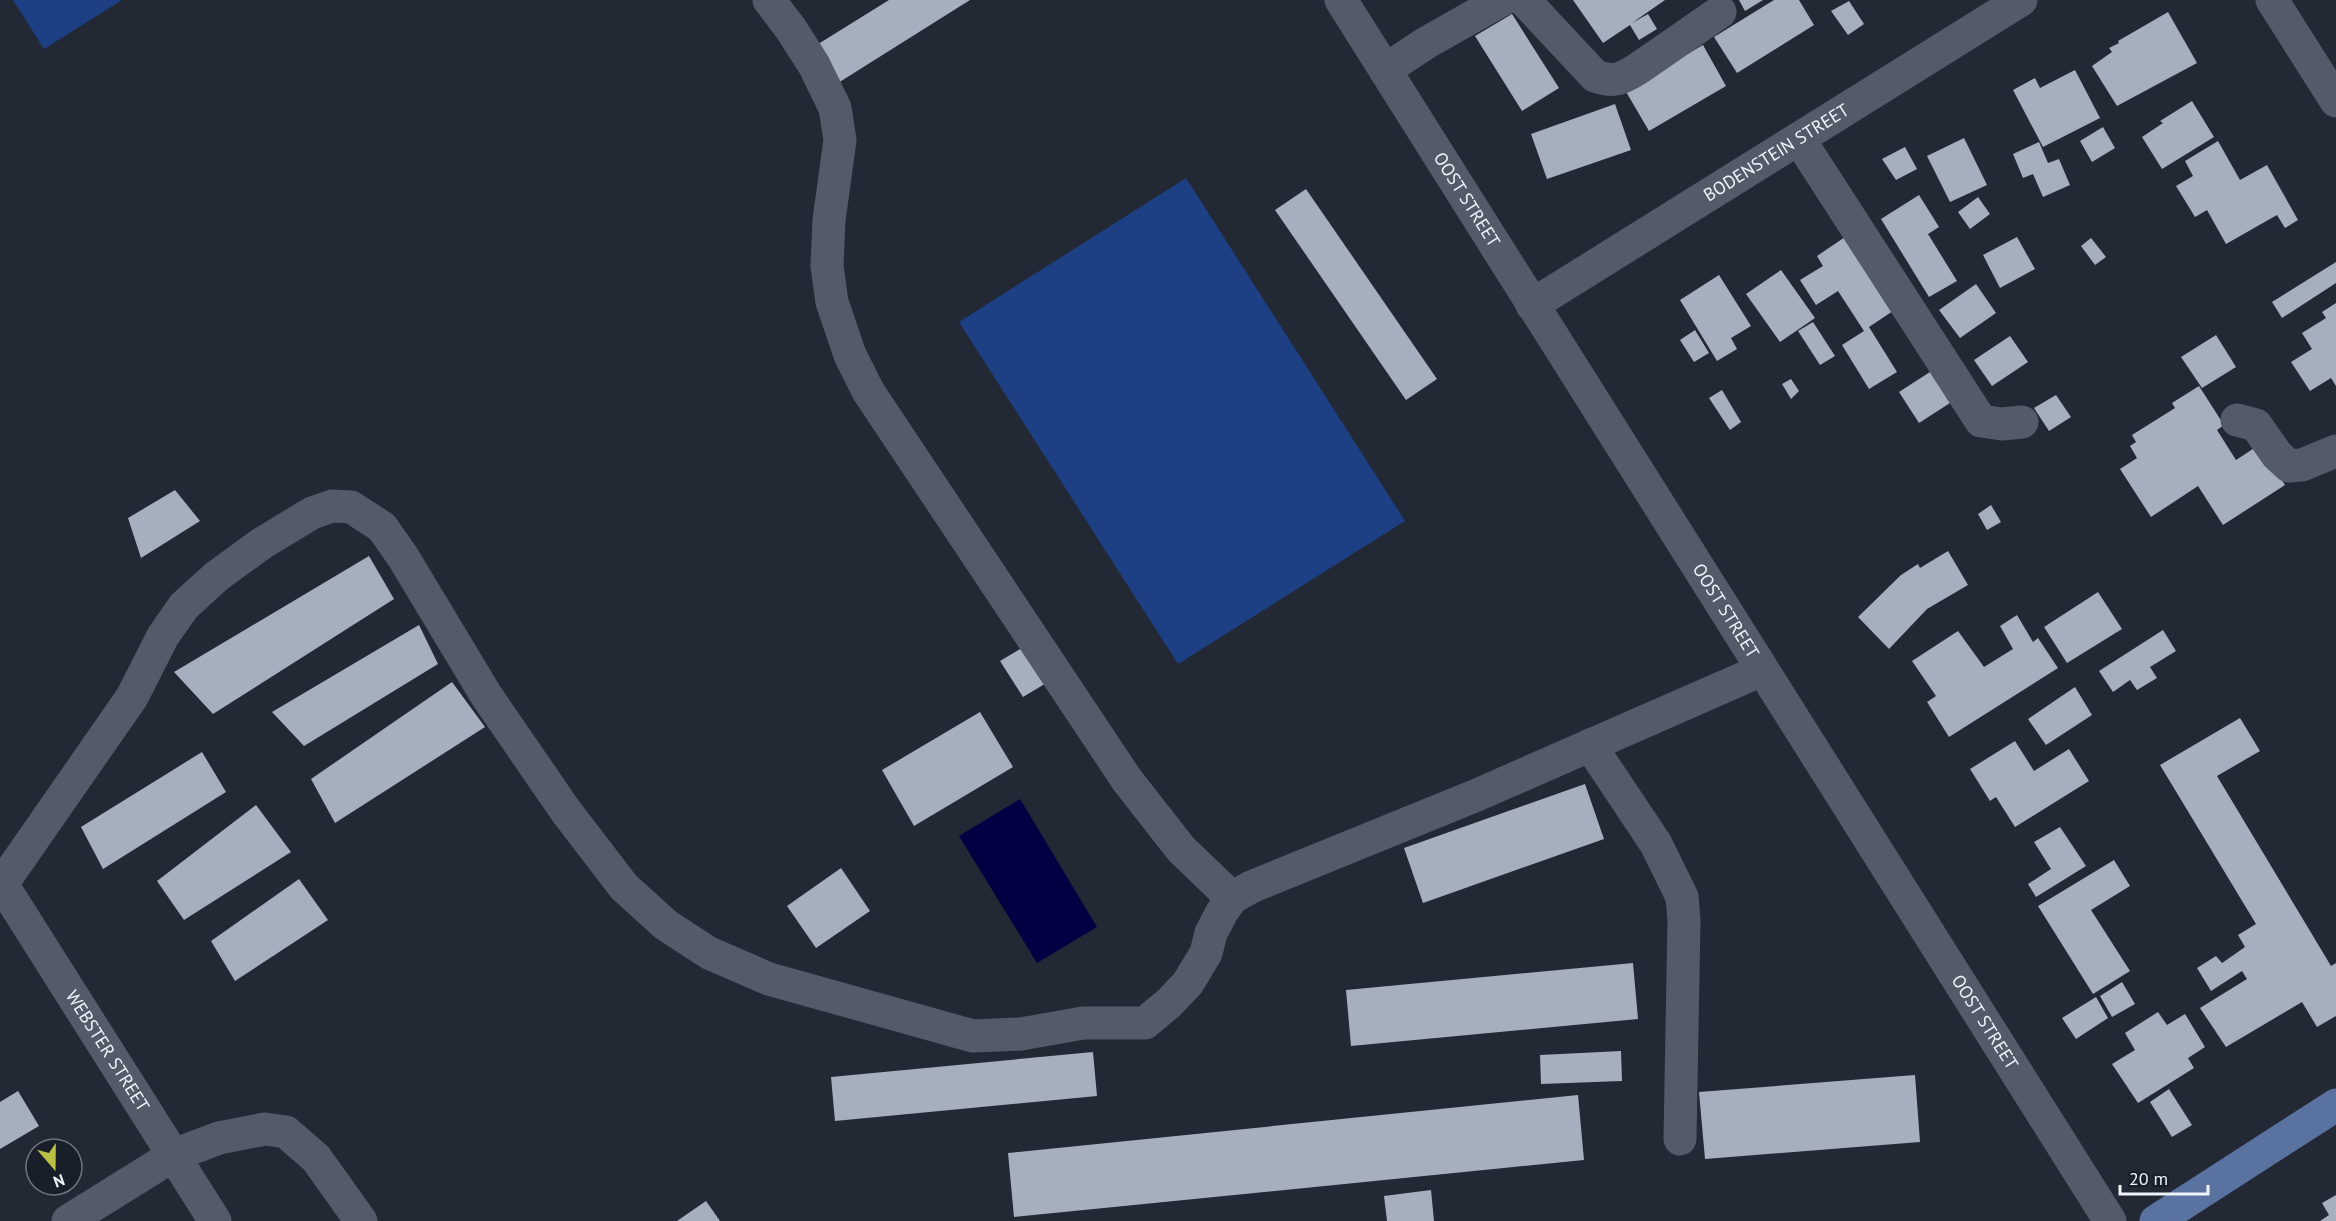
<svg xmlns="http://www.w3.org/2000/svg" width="2336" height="1221" font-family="'PT Sans',sans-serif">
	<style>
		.green { fill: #1d4084 }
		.water { fill: #000043 }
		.building { fill: #a6afbe }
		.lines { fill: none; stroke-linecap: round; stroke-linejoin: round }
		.minor { stroke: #545b68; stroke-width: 33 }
		.major { stroke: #59729f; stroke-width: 33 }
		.labels { text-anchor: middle; stroke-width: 6; stroke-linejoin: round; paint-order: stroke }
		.street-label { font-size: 18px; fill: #eff4fb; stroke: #191f2a }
	</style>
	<rect width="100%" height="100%" fill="#222934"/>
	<path class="green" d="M 13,0 L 122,0 L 44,49 Z
		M 1186,178 L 1405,521 L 1178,664 L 959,322 Z"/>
	<path class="water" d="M 1020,799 L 1097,927 L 1037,963 L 959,836 Z"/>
	<path class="building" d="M 889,0 L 970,0 L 838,83 L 815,46 Z
		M 1573,0 L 1665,0 L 1632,23 L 1648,14 L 1657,29 L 1639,40 L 1630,25 L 1603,43 Z
		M 1739,0 L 1763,0 L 1745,11 Z
		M 1774,0 L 1799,0 L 1814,25 L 1737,73 L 1714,37 Z
		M 1849,1 L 1864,24 L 1848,35 L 1831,11 Z
		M 2168,12 L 2197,63 L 2117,106 L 2092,66 L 2112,52 L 2109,48 L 2119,43 L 2118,41 Z
		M 1512,14 L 1559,88 L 1522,111 L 1475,36 Z
		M 1703,45 L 1726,86 L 1649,131 L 1625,90 Z
		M 2075,70 L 2100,118 L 2043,147 L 2013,90 L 2035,78 L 2040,88 Z
		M 2192,101 L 2214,137 L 2162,169 L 2142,137 L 2163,123 L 2160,121 Z
		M 1615,104 L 1631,150 L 1547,179 L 1531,134 Z
		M 2103,127 L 2115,148 L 2092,162 L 2080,141 Z
		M 1964,138 L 1987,185 L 1950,202 L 1927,156 Z
		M 2218,141 L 2240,180 L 2267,165 L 2298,220 L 2285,228 L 2277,215 L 2226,244 L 2207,210 L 2195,217 L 2176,186 L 2193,176 L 2185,161 Z
		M 2039,142 L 2048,163 L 2059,159 L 2070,185 L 2043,197 L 2033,174 L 2023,178 L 2013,154 Z
		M 1905,147 L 1917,169 L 1896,180 L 1882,159 Z
		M 1306,189 L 1437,379 L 1406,400 L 1275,210 Z
		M 1919,195 L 1939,227 L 1928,234 L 1957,281 L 1929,297 L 1881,219 Z
		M 1978,197 L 1990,214 L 1970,229 L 1958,212 Z
		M 1848,235 L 1896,309 L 1869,327 L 1897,372 L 1869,389 L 1842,345 L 1864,331 L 1838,291 L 1816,305 L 1800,280 L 1823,266 L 1817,256 Z
		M 2017,237 L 2035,269 L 2000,288 L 1983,255 Z
		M 2091,238 L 2106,257 L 2095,265 L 2081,246 Z
		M 2336,262 L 2336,283 L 2282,318 L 2272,302 Z
		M 1781,270 L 1815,318 L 1780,342 L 1746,294 Z
		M 1719,275 L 1751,326 L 1731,338 L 1737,349 L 1717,361 L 1680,300 Z
		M 1976,284 L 1996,313 L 1960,338 L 1939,310 Z
		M 2336,303 L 2336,386 L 2331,378 L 2310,391 L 2291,362 L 2312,349 L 2302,333 L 2326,318 L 2322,312 Z
		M 1813,322 L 1835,356 L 1820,365 L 1798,331 Z
		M 1695,330 L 1709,353 L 1694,362 L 1680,340 Z
		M 2216,335 L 2236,367 L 2202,388 L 2181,357 Z
		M 2010,336 L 2028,362 L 1992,386 L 1974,360 Z
		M 1930,372 L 1950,403 L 1919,423 L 1899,392 Z
		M 1791,379 L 1799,391 L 1791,399 L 1782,384 Z
		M 2199,386 L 2224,425 L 2217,430 L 2236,460 L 2259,445 L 2285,485 L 2223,525 L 2198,486 L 2151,517 L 2120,469 L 2137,458 L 2130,446 L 2136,442 L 2132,435 L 2175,408 L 2172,403 Z
		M 1722,390 L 1741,422 L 1730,430 L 1709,398 Z
		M 2056,395 L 2071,417 L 2049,431 L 2034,408 Z
		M 175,490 L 200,521 L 141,558 L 128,518 Z
		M 1991,505 L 2001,522 L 1987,530 L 1978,514 Z
		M 1948,551 L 1968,585 L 1927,609 L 1889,649 L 1858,617 L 1901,575 L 1918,564 L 1920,568 Z
		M 369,556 L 394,599 L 213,714 L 174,672 Z
		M 2098,592 L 2122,629 L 2067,663 L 2044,627 Z
		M 2017,615 L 2033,642 L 2038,638 L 2058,668 L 1949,737 L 1927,702 L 1936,696 L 1912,661 L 1958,631 L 1984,667 L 2013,649 L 2000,626 Z
		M 419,625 L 438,664 L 304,746 L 272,712 Z
		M 2163,630 L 2176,651 L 2150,667 L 2157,678 L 2137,690 L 2130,680 L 2113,692 L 2099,671 Z
		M 1025,646 L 1048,682 L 1023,697 L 1000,661 Z
		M 452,682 L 485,727 L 335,823 L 311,779 Z
		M 2075,687 L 2092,715 L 2046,745 L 2028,719 Z
		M 980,712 L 1013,767 L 914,826 L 882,770 Z
		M 2240,718 L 2260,751 L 2217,776 L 2331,966 L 2336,963 L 2336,1016 L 2317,1027 L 2302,1002 L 2226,1047 L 2200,1008 L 2247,979 L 2242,971 L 2211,991 L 2197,968 L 2216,956 L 2222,963 L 2245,947 L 2238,935 L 2256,924 L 2160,765 Z
		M 2015,741 L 2034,771 L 2069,749 L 2089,781 L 2015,827 L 1996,797 L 1990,801 L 1970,769 Z
		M 202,752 L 226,792 L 103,869 L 81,827 Z
		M 1585,784 L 1604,839 L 1423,903 L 1404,848 Z
		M 256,805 L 291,852 L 184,920 L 157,881 Z
		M 2060,827 L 2086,866 L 2036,897 L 2028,884 L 2051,869 L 2034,842 Z
		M 2114,860 L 2130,886 L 2091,910 L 2130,971 L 2093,994 L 2038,906 Z
		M 841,868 L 870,911 L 816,948 L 787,906 Z
		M 299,879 L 328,920 L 235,981 L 211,941 Z
		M 1633,963 L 1638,1019 L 1351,1046 L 1346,990 Z
		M 2122,982 L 2135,1004 L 2112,1017 L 2100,996 Z
		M 2096,997 L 2108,1018 L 2076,1039 L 2062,1018 Z
		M 2158,1012 L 2167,1025 L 2185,1014 L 2205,1047 L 2188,1058 L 2194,1068 L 2138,1103 L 2112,1064 L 2135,1050 L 2125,1033 Z
		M 1621,1051 L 1622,1081 L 1541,1084 L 1540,1055 Z
		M 1093,1052 L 1097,1096 L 835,1121 L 831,1077 Z
		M 1915,1075 L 1920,1142 L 1705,1159 L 1699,1092 Z
		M 2169,1089 L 2192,1125 L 2172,1137 L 2150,1102 Z
		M 18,1091 L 39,1126 L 0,1149 L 0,1102 Z
		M 1578,1095 L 1584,1160 L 1014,1217 L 1008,1153 Z
		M 1431,1190 L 1434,1221 L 1387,1221 L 1384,1196 Z
		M 2336,1195 L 2336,1221 L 2320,1221 L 2329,1215 L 2322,1203 Z
		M 706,1201 L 720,1221 L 677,1221 Z"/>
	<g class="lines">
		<g class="minor">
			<path d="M 769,0 L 791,29 L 814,65 L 835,108 L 840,140 L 829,220 L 827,266 L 832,302 L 850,355 L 868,391 L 1127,780 L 1181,849 L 1232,898"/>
			<path id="s1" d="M 1341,0 L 2110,1221"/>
			<path d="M 1524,0 L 1595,76 C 1614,83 1622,79 1639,68 L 1720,12"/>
			<path d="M 2272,0 L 2336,101"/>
			<path d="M 1385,70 L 1426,43 L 1502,0"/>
			<path d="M 1799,139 L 1981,421 L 2002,424 L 2022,422"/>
			<path id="s2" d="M 1532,305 L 2021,0"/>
			<path d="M 2237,420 L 2256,425 L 2277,455 L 2289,466 L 2302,465 L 2336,451"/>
			<path d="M 1590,745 L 1656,844 L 1682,897 L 1684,920 L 1680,1139"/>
			<path id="s3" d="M 0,881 L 215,1221"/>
			<path d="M 2,884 L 132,697 L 163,636 L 184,606 L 217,576 L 261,544 L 312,513 L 332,506 L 351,507 L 382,527 L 403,557 L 486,695 L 565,810 L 624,887 L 666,925 L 709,953 L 769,979 L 973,1036 L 1021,1034 L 1083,1023 L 1145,1023 L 1169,1003 L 1188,983 L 1206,953 L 1211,933 L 1222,912 L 1232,898 L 1251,887 L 1477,795 L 1762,670"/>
			<path d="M 68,1221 L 174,1155 L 219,1138 L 265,1129 L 286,1132 L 316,1158 L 361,1221"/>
		</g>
		<path class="major" d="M 2156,1221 L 2336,1105"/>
	</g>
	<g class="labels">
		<g class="street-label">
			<text dy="6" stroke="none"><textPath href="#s2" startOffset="288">BODENSTEIN STREET</textPath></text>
			<text dy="6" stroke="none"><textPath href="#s1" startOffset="236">OOST STREET</textPath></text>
			<text dy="6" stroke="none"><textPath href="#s1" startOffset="722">OOST STREET</textPath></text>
			<text dy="6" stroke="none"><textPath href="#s1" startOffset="1208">OOST STREET</textPath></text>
			<text dy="6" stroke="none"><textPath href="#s3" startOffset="201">WEBSTER STREET</textPath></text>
		</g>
	</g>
	<g transform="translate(54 1167) rotate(160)"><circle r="28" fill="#191f2a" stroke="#6f747e" stroke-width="1.5"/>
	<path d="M0-4.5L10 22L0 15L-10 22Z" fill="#bbc045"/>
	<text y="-9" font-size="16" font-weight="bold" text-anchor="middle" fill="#eff4fb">N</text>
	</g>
	<path d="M2120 1185v9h88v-9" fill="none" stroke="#eff4fb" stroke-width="3"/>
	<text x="2129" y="1185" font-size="18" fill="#eff4fb" stroke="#191f2a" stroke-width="4.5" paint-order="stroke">20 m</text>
</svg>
